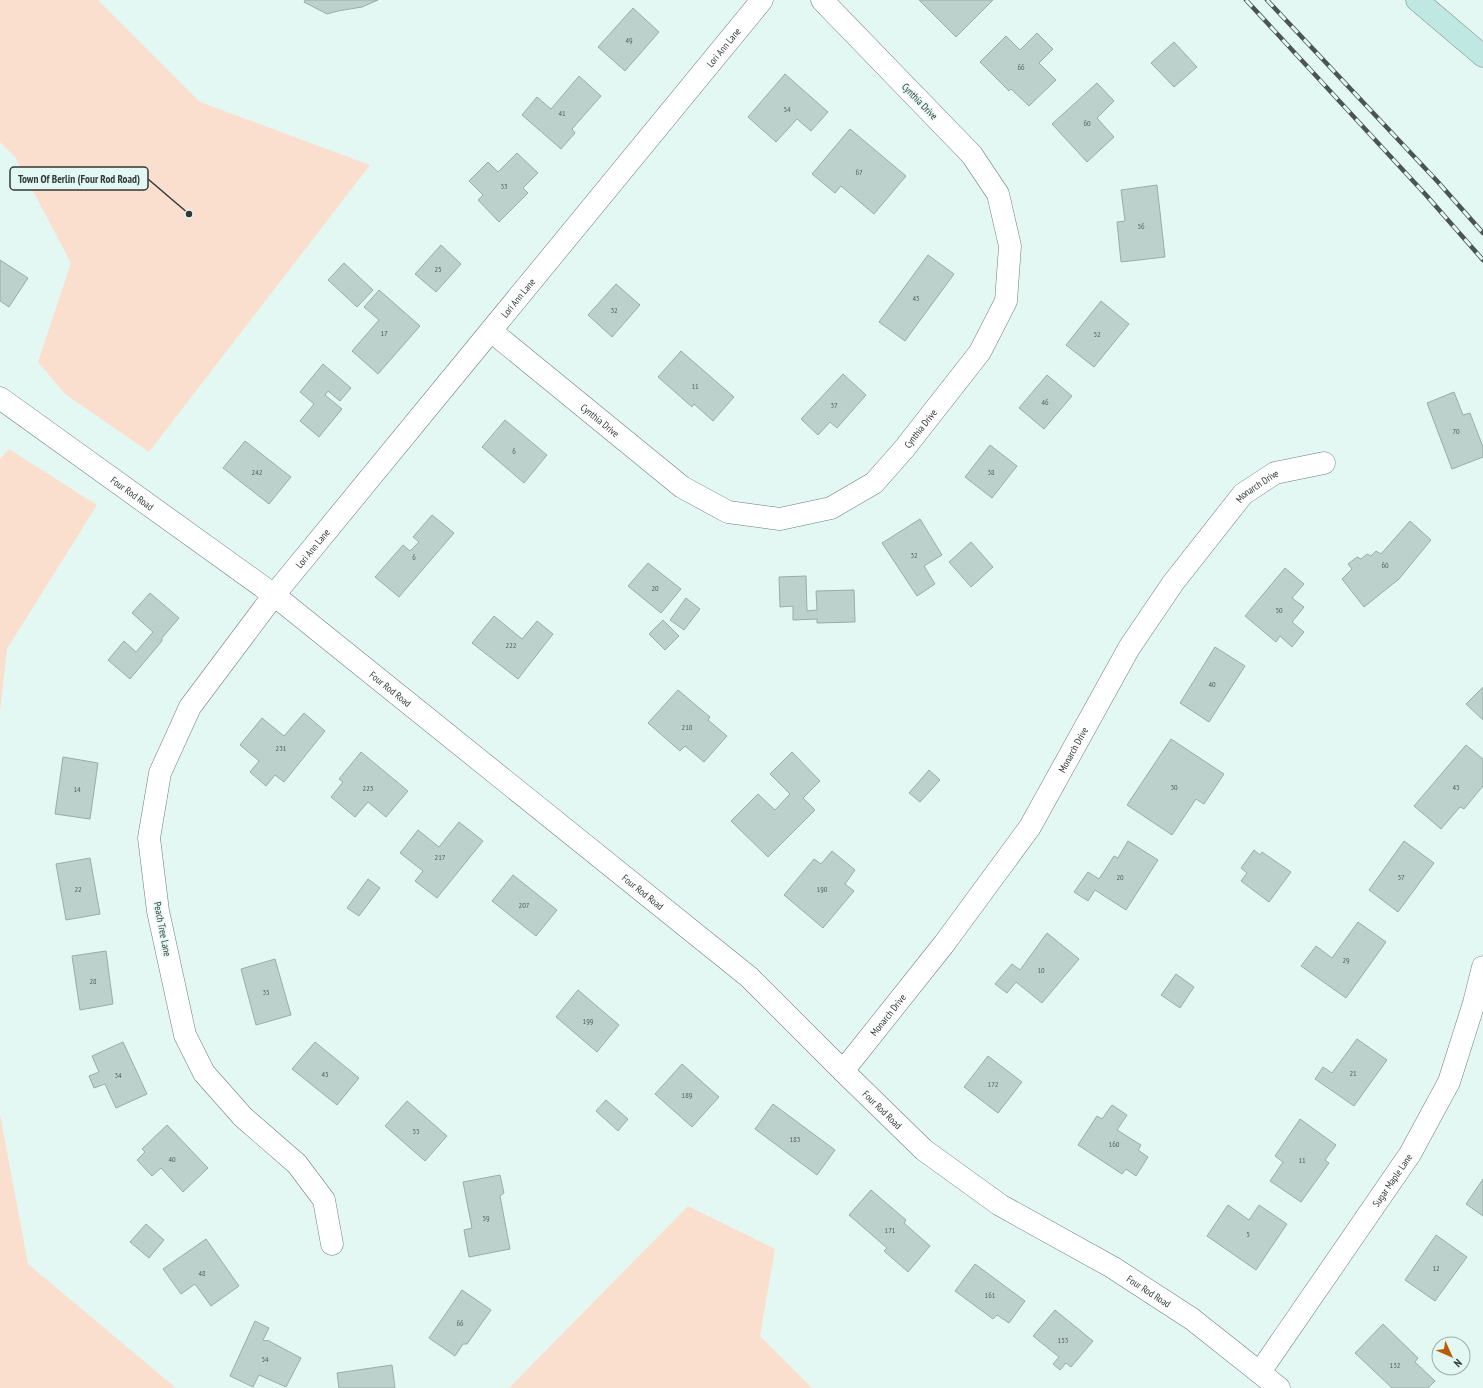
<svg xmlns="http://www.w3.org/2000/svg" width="1483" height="1388" font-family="'PT Sans Narrow',sans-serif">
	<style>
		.green { fill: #fbdfce }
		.building { fill: #bcd1cc; stroke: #99ada8 }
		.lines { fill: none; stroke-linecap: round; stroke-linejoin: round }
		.street-casing { stroke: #6c7f7b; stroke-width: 23 }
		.secondary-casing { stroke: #6c7f7b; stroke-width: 23 }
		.street { stroke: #fff; stroke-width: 22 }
		.secondary { stroke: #bfe8e2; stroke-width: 22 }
		.rail-casing { stroke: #4a5451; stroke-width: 4.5 }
		.rail { stroke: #e3f8f3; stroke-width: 3; stroke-dasharray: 9; stroke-linecap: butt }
		.labels { text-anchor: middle; stroke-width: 3; stroke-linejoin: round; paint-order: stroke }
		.number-label { font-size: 8px; fill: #545f5c }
		.street-label { font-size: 10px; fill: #313937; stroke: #e3f8f3 }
		.leader { fill: none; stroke: #313937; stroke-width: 1.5 }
		.callout-dot { fill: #313937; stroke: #e3f8f3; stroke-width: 1.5 }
		.callout { fill: #e3f8f3; stroke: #313937; stroke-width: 1.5 }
		.callout-label { font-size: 11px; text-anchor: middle; font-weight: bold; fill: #313937 }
	</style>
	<rect width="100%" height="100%" fill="#e3f8f3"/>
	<path class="green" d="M 0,0 L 98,0 L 200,102 L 370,165 L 149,452 L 65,394 L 38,362 L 71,263 L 15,157 L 0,142 Z
		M 9,449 L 97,505 L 7,649 L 0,712 L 0,459 Z
		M 0,1114 L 28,1264 L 176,1388 L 0,1388 Z
		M 688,1206 L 775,1249 L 760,1336 L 812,1388 L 509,1388 Z"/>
	<path class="building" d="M 305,0 L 378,0 L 362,7 L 338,11 L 327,14 L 304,2 Z
		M 919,0 L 993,0 L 956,37 Z
		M 633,8 L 659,32 L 625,71 L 598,47 Z
		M 1037,33 L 1053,49 L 1039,63 L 1056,80 L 1029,106 L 1011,89 L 1009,91 L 980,62 L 1006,36 L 1020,50 Z
		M 1174,42 L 1197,67 L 1174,87 L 1151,63 Z
		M 785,74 L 828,112 L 811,131 L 797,119 L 776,142 L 748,117 Z
		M 579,76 L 601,96 L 572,129 L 575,133 L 561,149 L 522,115 L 537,97 L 551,109 Z
		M 1097,83 L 1114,101 L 1097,118 L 1114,137 L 1087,162 L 1052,124 Z
		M 850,129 L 906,176 L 874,214 L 841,186 L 835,193 L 812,174 Z
		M 517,153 L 538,173 L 523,188 L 528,193 L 499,222 L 478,200 L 483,195 L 469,181 L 488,162 L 498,172 Z
		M 1157,185 L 1165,257 L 1121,262 L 1117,222 L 1125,221 L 1121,190 Z
		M 441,245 L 461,264 L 436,292 L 415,274 Z
		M 928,255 L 954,274 L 905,341 L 879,322 Z
		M 0,260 L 28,278 L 9,307 L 0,301 Z
		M 344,263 L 373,290 L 357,307 L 328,280 Z
		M 616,284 L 640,305 L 612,337 L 588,315 Z
		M 379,290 L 420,326 L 378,374 L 352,351 L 379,320 L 364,307 Z
		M 1101,301 L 1129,324 L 1094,367 L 1066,345 Z
		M 681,351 L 734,397 L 713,421 L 694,404 L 692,407 L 658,377 Z
		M 323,364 L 351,388 L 340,401 L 328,391 L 325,395 L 342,409 L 319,437 L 300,421 L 314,404 L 300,392 Z
		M 843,374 L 866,395 L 837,428 L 830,422 L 818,435 L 801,419 Z
		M 1047,375 L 1072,396 L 1044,429 L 1019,408 Z
		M 1454,392 L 1463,415 L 1470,413 L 1483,447 L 1483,457 L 1452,469 L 1427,403 Z
		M 505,420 L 547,455 L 524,483 L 482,447 Z
		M 245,441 L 291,477 L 269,504 L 223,468 Z
		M 990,445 L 1017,466 L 992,498 L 965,477 Z
		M 432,515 L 454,533 L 399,597 L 375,577 L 403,545 L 410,551 L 419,542 L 413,537 Z
		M 920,519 L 942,555 L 924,566 L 935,584 L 917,596 L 882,543 Z
		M 1410,521 L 1431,540 L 1399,579 L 1364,607 L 1342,579 L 1352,569 L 1348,564 L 1357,557 L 1361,559 L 1367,554 L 1371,556 L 1376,551 L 1381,554 Z
		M 971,542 L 993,567 L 971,587 L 949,562 Z
		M 648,563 L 681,589 L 661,613 L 628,586 Z
		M 1285,568 L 1304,584 L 1292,598 L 1304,607 L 1292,622 L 1304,632 L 1292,647 L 1280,636 L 1276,642 L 1245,616 Z
		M 806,576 L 807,611 L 817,610 L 816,591 L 854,590 L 855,622 L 817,623 L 817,619 L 793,620 L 793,606 L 780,607 L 779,577 Z
		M 150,593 L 179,618 L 162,638 L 162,641 L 130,679 L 108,660 L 124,641 L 136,652 L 153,632 L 132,613 Z
		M 686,598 L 700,609 L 684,630 L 670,620 Z
		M 494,616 L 522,639 L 537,621 L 553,634 L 518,679 L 472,643 Z
		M 663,620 L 679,636 L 665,650 L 649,634 Z
		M 1215,647 L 1245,666 L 1209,722 L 1180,703 Z
		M 1483,687 L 1483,720 L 1466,704 Z
		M 678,690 L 710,717 L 708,720 L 727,736 L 704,762 L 685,746 L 680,751 L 648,723 Z
		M 304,713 L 325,731 L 284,782 L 275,775 L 266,786 L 250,772 L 259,761 L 240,745 L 262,718 L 284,736 Z
		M 1171,739 L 1224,774 L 1204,804 L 1196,799 L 1172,835 L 1127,805 Z
		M 1466,745 L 1483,759 L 1483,786 L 1464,809 L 1460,807 L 1441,829 L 1414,806 Z
		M 361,752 L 408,791 L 386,817 L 368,802 L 355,817 L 331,797 L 343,782 L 339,779 Z
		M 792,752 L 820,781 L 803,798 L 815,810 L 768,857 L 731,821 L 758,794 L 775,810 L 790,794 L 770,774 Z
		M 63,757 L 98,763 L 90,819 L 55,814 Z
		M 929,770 L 940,780 L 920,802 L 909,793 Z
		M 459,822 L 483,841 L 437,898 L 415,881 L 423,871 L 400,853 L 418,830 L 439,847 Z
		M 1128,841 L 1158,860 L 1126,910 L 1095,890 L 1088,901 L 1074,892 L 1088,872 L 1099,879 L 1114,856 L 1118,858 Z
		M 1404,841 L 1434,863 L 1398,912 L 1369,890 Z
		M 1254,850 L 1260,855 L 1262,852 L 1291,872 L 1269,902 L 1241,881 L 1247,873 L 1241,868 Z
		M 832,851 L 855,870 L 845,884 L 854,891 L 823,928 L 784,895 L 814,859 L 821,864 Z
		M 90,858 L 100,914 L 66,920 L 56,864 Z
		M 513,875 L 557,910 L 536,936 L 492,901 Z
		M 368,879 L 380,888 L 359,916 L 347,908 Z
		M 1358,922 L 1386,942 L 1346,998 L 1301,966 L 1316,946 L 1332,958 Z
		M 1047,933 L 1079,959 L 1042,1003 L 1016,982 L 1007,993 L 995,984 L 1012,964 L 1020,970 Z
		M 106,951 L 113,1004 L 80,1010 L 72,956 Z
		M 275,959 L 291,1015 L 256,1025 L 241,969 Z
		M 1176,974 L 1194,987 L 1180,1008 L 1161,995 Z
		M 578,990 L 619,1025 L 597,1052 L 556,1017 Z
		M 1357,1039 L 1387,1060 L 1354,1106 L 1315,1079 L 1323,1067 L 1332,1073 Z
		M 123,1042 L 147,1094 L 116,1108 L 105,1084 L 94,1088 L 89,1076 L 99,1072 L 92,1056 Z
		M 315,1042 L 359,1078 L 337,1105 L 292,1069 Z
		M 988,1056 L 1022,1082 L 998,1113 L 964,1087 Z
		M 682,1064 L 719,1097 L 692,1127 L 655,1094 Z
		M 606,1100 L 628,1119 L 618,1131 L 596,1111 Z
		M 407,1101 L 447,1136 L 425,1161 L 385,1126 Z
		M 773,1104 L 835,1150 L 817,1175 L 755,1129 Z
		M 1112,1105 L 1127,1115 L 1117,1130 L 1141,1145 L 1138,1150 L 1148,1157 L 1136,1176 L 1126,1169 L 1122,1174 L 1078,1145 L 1097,1116 L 1102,1119 Z
		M 1300,1119 L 1336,1145 L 1325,1160 L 1329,1163 L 1301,1202 L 1270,1181 L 1283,1162 L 1275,1156 Z
		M 167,1125 L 208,1168 L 183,1192 L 161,1168 L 152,1176 L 137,1160 L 145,1152 L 142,1149 Z
		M 500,1175 L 504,1193 L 500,1196 L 510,1249 L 469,1257 L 464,1230 L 472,1228 L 463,1182 Z
		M 1483,1179 L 1483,1216 L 1466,1204 Z
		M 871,1190 L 906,1220 L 904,1223 L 930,1246 L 908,1272 L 884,1251 L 887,1248 L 849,1215 Z
		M 1228,1205 L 1249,1220 L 1259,1205 L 1287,1224 L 1256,1270 L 1207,1236 Z
		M 146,1224 L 164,1240 L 149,1258 L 130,1242 Z
		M 1436,1235 L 1467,1257 L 1435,1301 L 1405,1280 Z
		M 206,1239 L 239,1286 L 211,1306 L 195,1284 L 181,1294 L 163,1269 Z
		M 975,1264 L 1025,1301 L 1009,1323 L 997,1315 L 993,1319 L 955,1291 Z
		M 462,1290 L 491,1310 L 467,1344 L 463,1344 L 455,1356 L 429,1338 Z
		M 1055,1310 L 1093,1341 L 1071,1367 L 1066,1363 L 1060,1370 L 1053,1364 L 1059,1357 L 1033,1336 Z
		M 255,1321 L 269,1328 L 263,1340 L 266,1341 L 267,1340 L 301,1358 L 286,1387 L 259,1375 L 253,1387 L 230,1376 Z
		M 1383,1324 L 1418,1358 L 1415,1362 L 1435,1381 L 1428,1388 L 1392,1388 L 1355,1353 Z
		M 392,1365 L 395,1388 L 339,1388 L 337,1373 Z"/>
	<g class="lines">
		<defs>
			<g id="street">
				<path id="s1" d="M 491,331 L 682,487 L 728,512 L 780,519 L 831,508 L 874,483 L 904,449 L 980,352 L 1006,301 L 1010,246 L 998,194 L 972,155 L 822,0"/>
				<path id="s2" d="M 0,398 L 274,595 L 749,977 L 843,1071 L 924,1150 L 1000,1205 L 1112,1267 L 1192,1319 L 1279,1388"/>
				<path id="s3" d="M 843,1071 L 944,944 L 1030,827 L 1129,648 L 1173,583 L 1243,494 L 1275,473 L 1324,463"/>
				<path id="s4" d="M 332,1244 L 324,1200 L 297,1164 L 243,1117 L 204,1073 L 185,1035 L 158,911 L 149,838 L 160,773 L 190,707 L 274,595 L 762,0"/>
				<path id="s5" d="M 1260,1372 L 1410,1154 L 1449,1082 L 1474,1003 L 1483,967"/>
			</g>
			<path id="secondary" d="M 1417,0 L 1483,56"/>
		</defs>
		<use href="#street" class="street-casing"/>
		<use href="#secondary" class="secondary-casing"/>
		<use href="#street" class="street"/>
		<use href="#secondary" class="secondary"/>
		<defs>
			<path id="rail" d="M 1246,0 L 1426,195 L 1483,260
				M 1267,0 L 1438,182 L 1483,233"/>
		</defs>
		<use href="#rail" class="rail-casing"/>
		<use href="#rail" class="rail"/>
	</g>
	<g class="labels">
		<g class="number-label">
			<text x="629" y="43">49</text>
			<text x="1021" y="70">66</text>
			<text x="787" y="112">54</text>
			<text x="562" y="116">41</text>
			<text x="1087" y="126">60</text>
			<text x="859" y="175">67</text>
			<text x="504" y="189">33</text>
			<text x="1141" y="229">56</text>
			<text x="438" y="272">25</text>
			<text x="916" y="301">45</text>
			<text x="614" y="313">32</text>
			<text x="384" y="336">17</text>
			<text x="1097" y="337">52</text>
			<text x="695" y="389">11</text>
			<text x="1045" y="405">46</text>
			<text x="834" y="408">37</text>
			<text x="1456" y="434">70</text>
			<text x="514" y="454">6</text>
			<text x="257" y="475">242</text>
			<text x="991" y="475">38</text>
			<text x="914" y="558">32</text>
			<text x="414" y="560">6</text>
			<text x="1385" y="568">60</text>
			<text x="655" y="591">20</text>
			<text x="1279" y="613">50</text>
			<text x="511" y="648">222</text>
			<text x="1212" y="687">40</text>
			<text x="687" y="730">210</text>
			<text x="281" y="751">231</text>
			<text x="1174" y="790">30</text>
			<text x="1456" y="790">43</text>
			<text x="368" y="791">223</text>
			<text x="77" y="792">14</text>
			<text x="440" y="860">217</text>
			<text x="1120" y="880">20</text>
			<text x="1401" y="880">37</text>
			<text x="78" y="892">22</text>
			<text x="822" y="892">190</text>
			<text x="524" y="908">207</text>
			<text x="1346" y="963">29</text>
			<text x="1041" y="973">10</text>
			<text x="93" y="984">28</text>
			<text x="266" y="995">35</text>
			<text x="588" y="1024">199</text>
			<text x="1353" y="1076">21</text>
			<text x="325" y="1077">45</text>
			<text x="118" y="1078">34</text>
			<text x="993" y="1087">172</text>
			<text x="687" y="1098">189</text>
			<text x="416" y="1134">53</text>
			<text x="795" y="1142">183</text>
			<text x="1114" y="1147">160</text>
			<text x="172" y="1162">40</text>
			<text x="1302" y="1163">11</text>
			<text x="486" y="1221">59</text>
			<text x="890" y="1233">171</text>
			<text x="1248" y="1237">5</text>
			<text x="1436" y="1271">12</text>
			<text x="202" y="1276">48</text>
			<text x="990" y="1298">161</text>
			<text x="460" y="1326">66</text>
			<text x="1063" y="1343">153</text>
			<text x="265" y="1362">54</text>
			<text x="1395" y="1368">132</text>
		</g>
		<g class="street-label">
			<text dy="4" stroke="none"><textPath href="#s4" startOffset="1450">Lori Ann Lane</textPath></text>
			<text transform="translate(920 101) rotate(46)" y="4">Cynthia Drive</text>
			<text dy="4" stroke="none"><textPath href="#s4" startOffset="1126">Lori Ann Lane</textPath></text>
			<text dy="4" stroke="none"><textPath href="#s1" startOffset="141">Cynthia Drive</textPath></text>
			<text dy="4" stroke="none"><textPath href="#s1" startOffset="525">Cynthia Drive</textPath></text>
			<text dy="4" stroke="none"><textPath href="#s3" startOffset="720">Monarch Drive</textPath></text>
			<text dy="4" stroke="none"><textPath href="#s2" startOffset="163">Four Rod Road</textPath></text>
			<text dy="4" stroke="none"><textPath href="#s4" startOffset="802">Lori Ann Lane</textPath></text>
			<text dy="4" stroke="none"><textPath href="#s2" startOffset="487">Four Rod Road</textPath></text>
			<text dy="4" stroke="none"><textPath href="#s3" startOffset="396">Monarch Drive</textPath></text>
			<text dy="4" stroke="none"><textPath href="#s2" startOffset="811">Four Rod Road</textPath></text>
			<text transform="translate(163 929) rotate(79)" y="4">Peach Tree Lane</text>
			<text dy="4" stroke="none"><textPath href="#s3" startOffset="72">Monarch Drive</textPath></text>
			<text dy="4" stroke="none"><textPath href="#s2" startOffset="1135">Four Rod Road</textPath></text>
			<text dy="4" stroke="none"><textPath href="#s5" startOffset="233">Sugar Maple Lane</textPath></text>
			<text dy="4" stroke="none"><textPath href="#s2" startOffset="1459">Four Rod Road</textPath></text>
		</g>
	</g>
	<path class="leader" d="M189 214L148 179"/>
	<circle class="callout-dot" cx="189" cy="214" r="4"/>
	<rect class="callout" x="10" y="167" width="138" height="23" rx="4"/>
	<g class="callout-label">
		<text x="79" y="183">Town Of Berlin (Four Rod Road)</text>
	</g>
	<g transform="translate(1451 1356) rotate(135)"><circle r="19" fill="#e3f8f3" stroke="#9caca8"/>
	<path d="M0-3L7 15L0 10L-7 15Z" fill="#ba5d06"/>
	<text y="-6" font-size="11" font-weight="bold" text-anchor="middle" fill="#313937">N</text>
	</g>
</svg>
